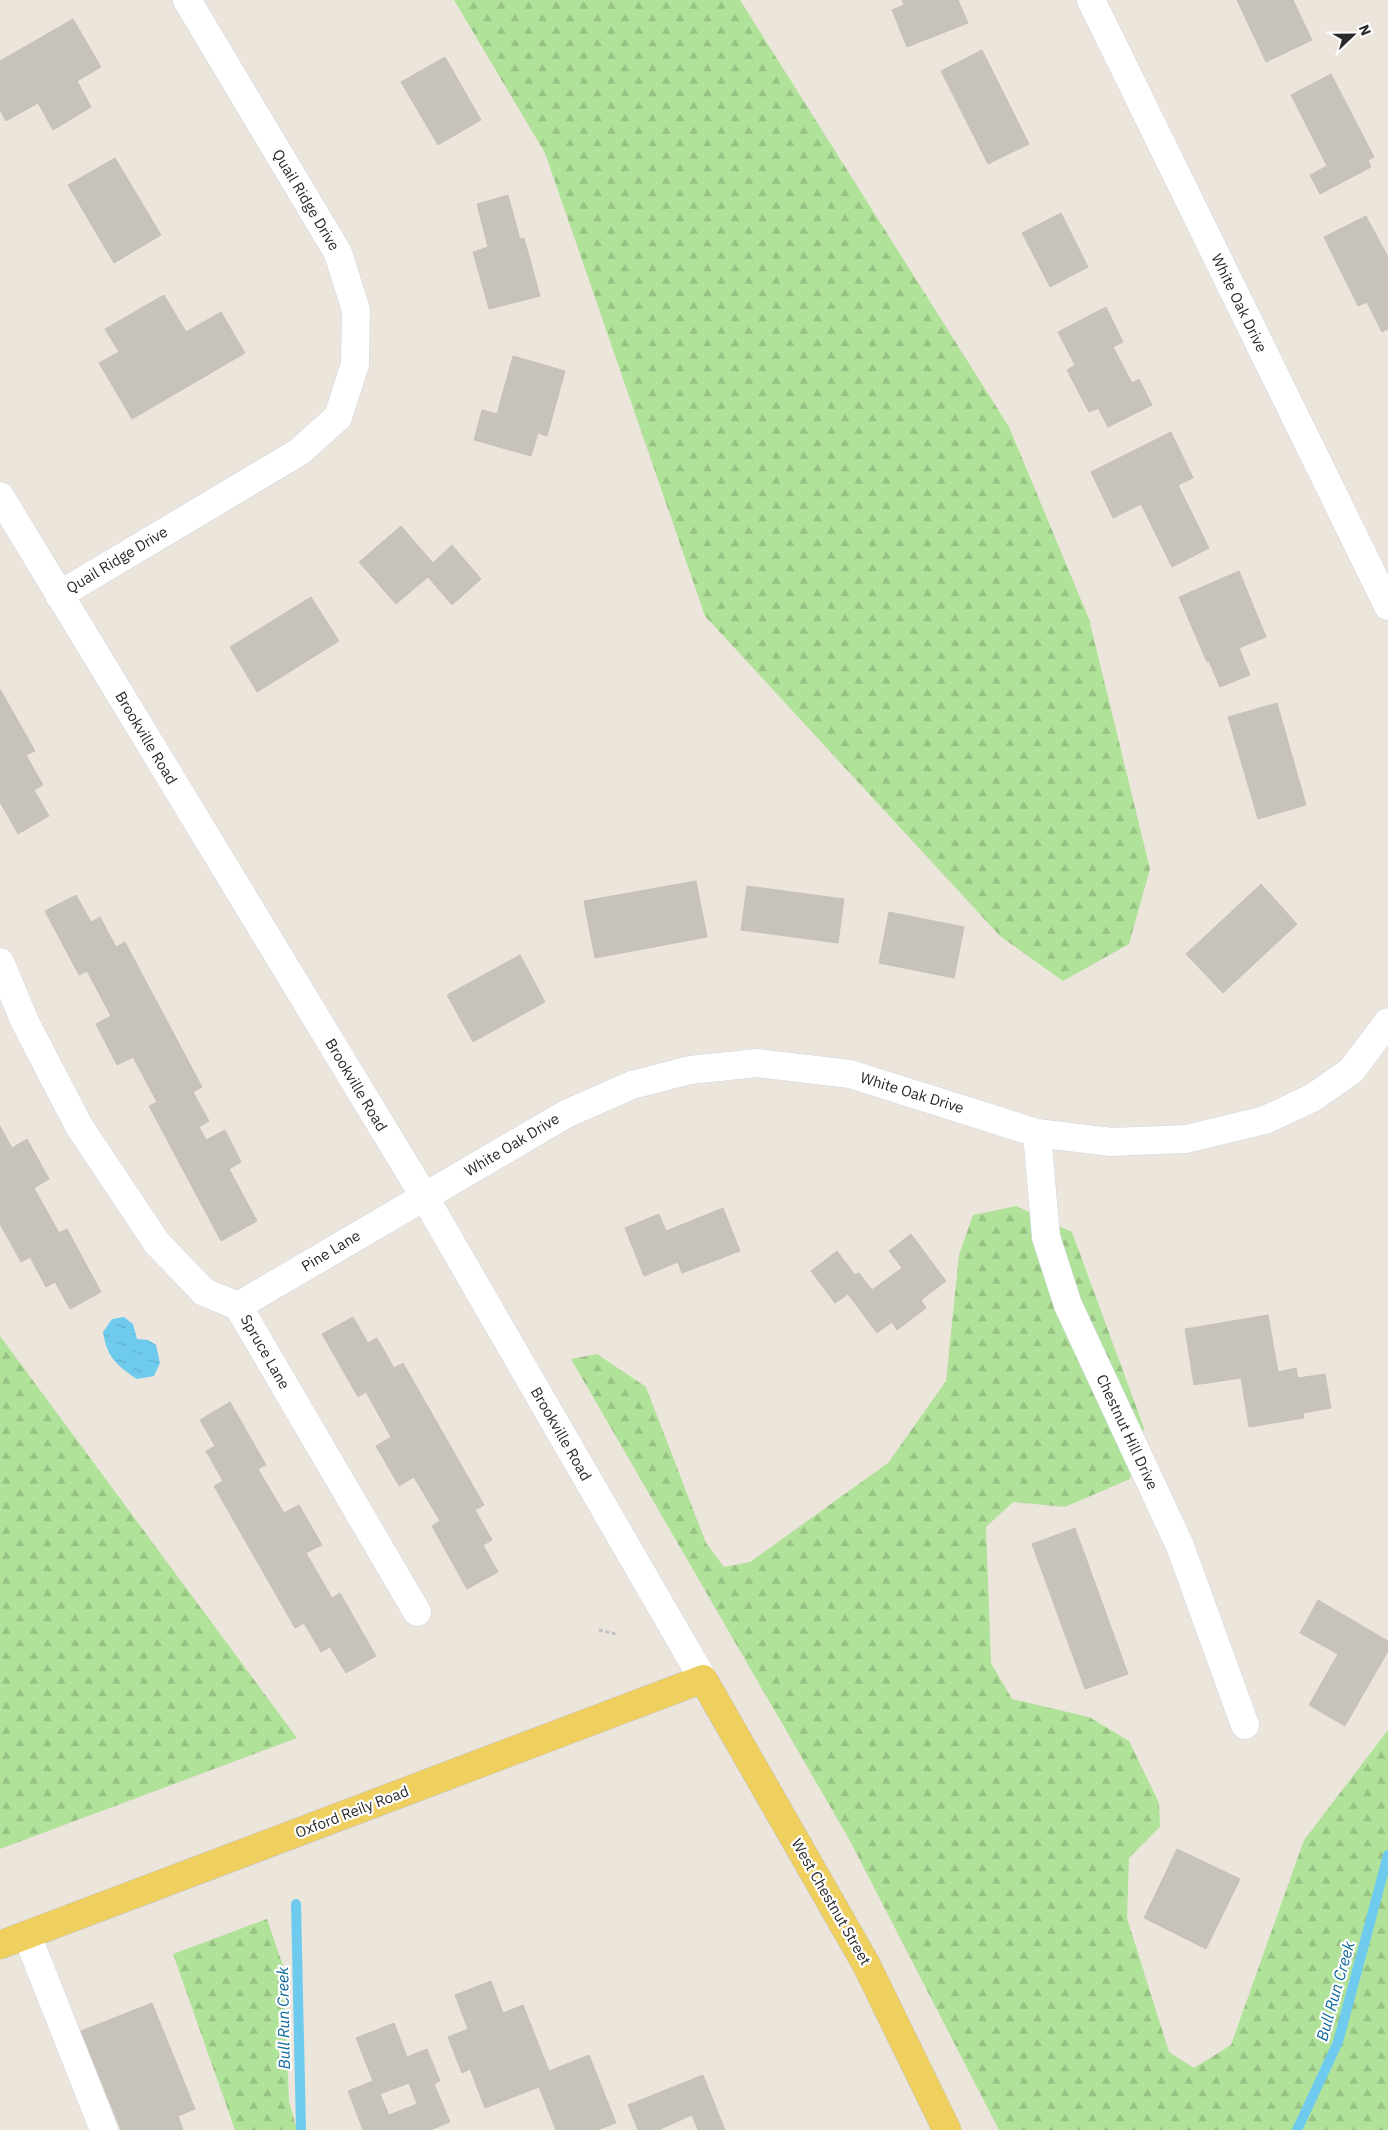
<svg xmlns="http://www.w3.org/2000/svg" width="1388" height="2130" font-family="'IBM Plex Sans',sans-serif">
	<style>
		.forest { fill: url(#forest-firs) }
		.water { fill: url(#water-ripples) }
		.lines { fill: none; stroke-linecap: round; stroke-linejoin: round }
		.stream { stroke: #6fcbee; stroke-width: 10 }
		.building { fill: #c7c2bb; stroke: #c7c1b6; fill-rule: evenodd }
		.minor-casing { stroke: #d1d4e3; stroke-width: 29 }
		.major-casing { stroke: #c3c3c3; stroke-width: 29 }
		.path { stroke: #c3c3c3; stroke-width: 3; stroke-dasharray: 4 2.5; stroke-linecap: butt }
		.minor { stroke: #fff; stroke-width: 28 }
		.major { stroke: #efcf5d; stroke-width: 28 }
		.labels { text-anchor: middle; stroke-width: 4.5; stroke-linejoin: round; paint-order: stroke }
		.street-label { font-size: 15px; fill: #2a2a2a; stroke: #fff }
		.water-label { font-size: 16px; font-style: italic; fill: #0e689a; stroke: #fff }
	</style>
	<defs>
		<pattern id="forest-firs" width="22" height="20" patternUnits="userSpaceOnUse" patternTransform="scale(1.25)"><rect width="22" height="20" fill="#b1e299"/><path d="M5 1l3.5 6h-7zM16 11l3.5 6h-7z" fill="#98c284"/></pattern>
		<pattern id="water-ripples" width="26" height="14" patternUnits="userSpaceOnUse" patternTransform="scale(1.25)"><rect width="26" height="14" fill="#6fcbee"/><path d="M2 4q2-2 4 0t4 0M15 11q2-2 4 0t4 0" fill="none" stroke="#60aecc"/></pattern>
	</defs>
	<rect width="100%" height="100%" fill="#ece5dc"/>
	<path class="forest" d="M 454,0 L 740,0 L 1009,427 L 1089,619 L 1150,869 L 1129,944 L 1063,981 L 1000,936 L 705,616 L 545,153 Z
		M 1016,1206 L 1072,1232 L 1144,1428 L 1130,1479 L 1065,1507 L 1013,1502 L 986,1527 L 991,1663 L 1012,1699 L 1089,1717 L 1129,1741 L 1159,1803 L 1160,1827 L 1129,1858 L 1127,1918 L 1169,2052 L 1194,2068 L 1231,2045 L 1304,1840 L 1388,1730 L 1388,2130 L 999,2130 L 849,1839 L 571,1359 L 597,1354 L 646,1387 L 706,1543 L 724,1567 L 750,1562 L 888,1463 L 946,1381 L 959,1255 L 973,1215 Z
		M 0,1336 L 297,1738 L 0,1849 Z
		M 267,1919 L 283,1966 L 289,2101 L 297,2130 L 235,2130 L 173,1954 Z"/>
	<path class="water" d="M 124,1317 L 133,1324 L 137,1339 L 148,1340 L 156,1345 L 160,1363 L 154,1376 L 137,1379 C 116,1365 107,1357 103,1332 L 112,1319 Z"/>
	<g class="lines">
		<path class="stream" d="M 296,1904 L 301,2130
			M 1297,2130 L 1338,2042 L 1388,1855"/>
	</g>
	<path class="building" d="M 902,0 L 958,0 L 968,23 L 907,47 L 892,10 L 904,5 Z
		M 1237,0 L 1293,0 L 1312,40 L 1266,62 Z
		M 73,19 L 101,67 L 77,81 L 91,107 L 53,130 L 38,103 L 6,121 L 0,110 L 0,61 Z
		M 982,50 L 1029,144 L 988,164 L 941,71 Z
		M 445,57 L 481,120 L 438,145 L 401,82 Z
		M 1331,74 L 1374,157 L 1368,160 L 1371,167 L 1320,194 L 1310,175 L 1327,166 L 1291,95 Z
		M 115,158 L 161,235 L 114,263 L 68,185 Z
		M 508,195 L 520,239 L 524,238 L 540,296 L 489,309 L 473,252 L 488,247 L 477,204 Z
		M 1061,213 L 1088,267 L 1050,287 L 1022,233 Z
		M 1366,216 L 1388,257 L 1388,329 L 1382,332 L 1367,302 L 1358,306 L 1324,237 Z
		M 164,295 L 186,332 L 221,312 L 245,353 L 132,419 L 99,363 L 119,352 L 105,329 Z
		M 1106,307 L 1123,342 L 1113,347 L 1132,383 L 1139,379 L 1152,405 L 1108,427 L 1098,408 L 1089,412 L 1067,370 L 1075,365 L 1058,332 Z
		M 513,356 L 565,371 L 547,436 L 538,433 L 531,456 L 474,440 L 482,410 L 497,414 Z
		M 1171,432 L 1193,478 L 1178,485 L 1209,548 L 1172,567 L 1141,504 L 1113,518 L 1091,472 Z
		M 401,526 L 433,563 L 452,545 L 481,579 L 452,605 L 428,577 L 396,604 L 359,562 Z
		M 1239,571 L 1266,637 L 1239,648 L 1250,675 L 1220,687 L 1209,661 L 1207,662 L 1179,597 Z
		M 311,597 L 339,641 L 257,692 L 230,647 Z
		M 0,689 L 35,751 L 26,755 L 43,785 L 34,790 L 49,816 L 18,834 L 0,802 Z
		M 1277,703 L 1306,805 L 1258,819 L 1228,717 Z
		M 696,881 L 707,937 L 595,958 L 584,901 Z
		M 1261,884 L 1297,924 L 1223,993 L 1186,954 Z
		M 747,886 L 844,899 L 838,943 L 741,930 Z
		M 76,895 L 91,922 L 100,917 L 116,947 L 125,942 L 202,1087 L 193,1092 L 209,1121 L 199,1127 L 206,1140 L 225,1130 L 241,1162 L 229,1169 L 257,1221 L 221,1241 L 149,1106 L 157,1102 L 133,1057 L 117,1065 L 96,1024 L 111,1016 L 87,971 L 79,975 L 45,911 Z
		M 889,912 L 964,927 L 954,978 L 879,963 Z
		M 520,955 L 545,1002 L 473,1042 L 447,995 Z
		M 0,1126 L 12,1148 L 27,1139 L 49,1179 L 34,1188 L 59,1233 L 67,1229 L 101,1292 L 70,1309 L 55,1282 L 46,1287 L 30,1257 L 21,1262 L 0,1224 Z
		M 723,1208 L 740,1251 L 682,1273 L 678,1262 L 644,1276 L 625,1228 L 659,1214 L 666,1231 Z
		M 911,1234 L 946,1281 L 921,1300 L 926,1308 L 897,1330 L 892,1322 L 877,1333 L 848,1294 L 835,1303 L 811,1271 L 837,1251 L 855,1275 L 859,1273 L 872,1290 L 902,1268 L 889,1251 Z
		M 1268,1315 L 1278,1372 L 1296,1368 L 1298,1378 L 1325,1374 L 1331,1408 L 1303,1413 L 1304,1418 L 1249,1427 L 1241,1378 L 1194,1385 L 1185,1329 Z
		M 353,1317 L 368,1343 L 377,1338 L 394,1368 L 403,1363 L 484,1505 L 475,1510 L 492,1540 L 483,1545 L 498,1572 L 467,1589 L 432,1526 L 440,1521 L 414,1477 L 399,1486 L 376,1446 L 391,1437 L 366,1392 L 358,1397 L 322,1334 Z
		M 230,1402 L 266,1465 L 258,1469 L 284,1513 L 299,1505 L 322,1545 L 306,1553 L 332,1598 L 340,1593 L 376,1656 L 346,1673 L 330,1647 L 321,1652 L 304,1623 L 295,1628 L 214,1486 L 223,1481 L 206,1451 L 215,1446 L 200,1420 Z
		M 1075,1528 L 1128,1674 L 1085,1689 L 1032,1544 Z
		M 1318,1600 L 1388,1641 L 1388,1651 L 1345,1726 L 1309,1705 L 1338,1654 L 1300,1633 Z
		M 1177,1849 L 1240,1879 L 1206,1949 L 1144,1918 Z
		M 491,1981 L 503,2013 L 523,2005 L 549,2071 L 589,2055 L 616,2123 L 597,2130 L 556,2130 L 539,2087 L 485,2108 L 470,2069 L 462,2073 L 448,2037 L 468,2029 L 455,1995 Z
		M 152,2003 L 195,2109 L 178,2116 L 183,2130 L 121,2130 L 81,2031 Z
		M 394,2023 L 407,2057 L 427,2049 L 440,2081 L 434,2084 L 450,2122 L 430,2130 L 363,2130 L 348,2091 L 373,2081 L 356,2038 ZM 409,2083 L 417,2104 L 389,2115 L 380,2094 Z
		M 703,2075 L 725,2130 L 698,2130 L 692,2115 L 658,2130 L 638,2130 L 628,2105 Z"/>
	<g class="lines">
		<defs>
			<path id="minor" d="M 1091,0 L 1388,606
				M 0,496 L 424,1196 L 703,1679
				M 59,595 L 299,452 L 338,417 L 355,364 L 356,310 L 338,253 L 187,0
				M 0,962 L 25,1022 L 79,1126 L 157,1243 L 204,1292 L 238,1306 L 417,1612
				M 1037,1133 L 1046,1237 L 1068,1305 L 1180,1546 L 1245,1725
				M 238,1306 L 566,1114 L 632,1085 L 690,1070 L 757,1063 L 850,1074 L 1037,1133 L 1111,1142 L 1186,1139 L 1265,1120 L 1312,1098 L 1351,1071 L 1388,1022
				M 27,1935 L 104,2130"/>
			<path id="major" d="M 0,1945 L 703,1679 L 866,1964 L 947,2130"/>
		</defs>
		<use href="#minor" class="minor-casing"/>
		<use href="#major" class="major-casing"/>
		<path class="path" d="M 599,1630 L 616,1634"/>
		<use href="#minor" class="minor"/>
		<use href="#major" class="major"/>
	</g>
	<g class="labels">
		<g class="street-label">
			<text transform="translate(306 200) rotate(59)" y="5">Quail Ridge Drive</text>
			<text transform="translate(1239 303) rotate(64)" y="5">White Oak Drive</text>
			<text transform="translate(117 560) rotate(-31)" y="5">Quail Ridge Drive</text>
			<text transform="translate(146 738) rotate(59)" y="5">Brookville Road</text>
			<text transform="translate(356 1085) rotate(59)" y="5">Brookville Road</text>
			<text transform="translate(912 1093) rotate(17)" y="5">White Oak Drive</text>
			<text transform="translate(512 1145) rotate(-31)" y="5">White Oak Drive</text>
			<text transform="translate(331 1251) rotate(-31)" y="5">Pine Lane</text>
			<text transform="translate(265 1352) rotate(60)" y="5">Spruce Lane</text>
			<text transform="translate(1127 1432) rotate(65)" y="5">Chestnut Hill Drive</text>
			<text transform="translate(561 1434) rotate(60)" y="5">Brookville Road</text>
			<text transform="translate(352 1812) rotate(-21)" y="5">Oxford Reily Road</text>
			<text transform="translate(831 1902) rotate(60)" y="5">West Chestnut Street</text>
		</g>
		<g class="water-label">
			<text transform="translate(1335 1991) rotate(-74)" y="6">Bull Run Creek</text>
			<text transform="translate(283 2018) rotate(-91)" y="6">Bull Run Creek</text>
		</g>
	</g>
	<g transform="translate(1353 35) rotate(68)" stroke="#ffffff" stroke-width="4" paint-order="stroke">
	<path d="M0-4L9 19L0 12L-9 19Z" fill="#2a2a2a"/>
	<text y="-8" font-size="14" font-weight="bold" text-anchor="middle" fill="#2a2a2a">N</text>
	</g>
</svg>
